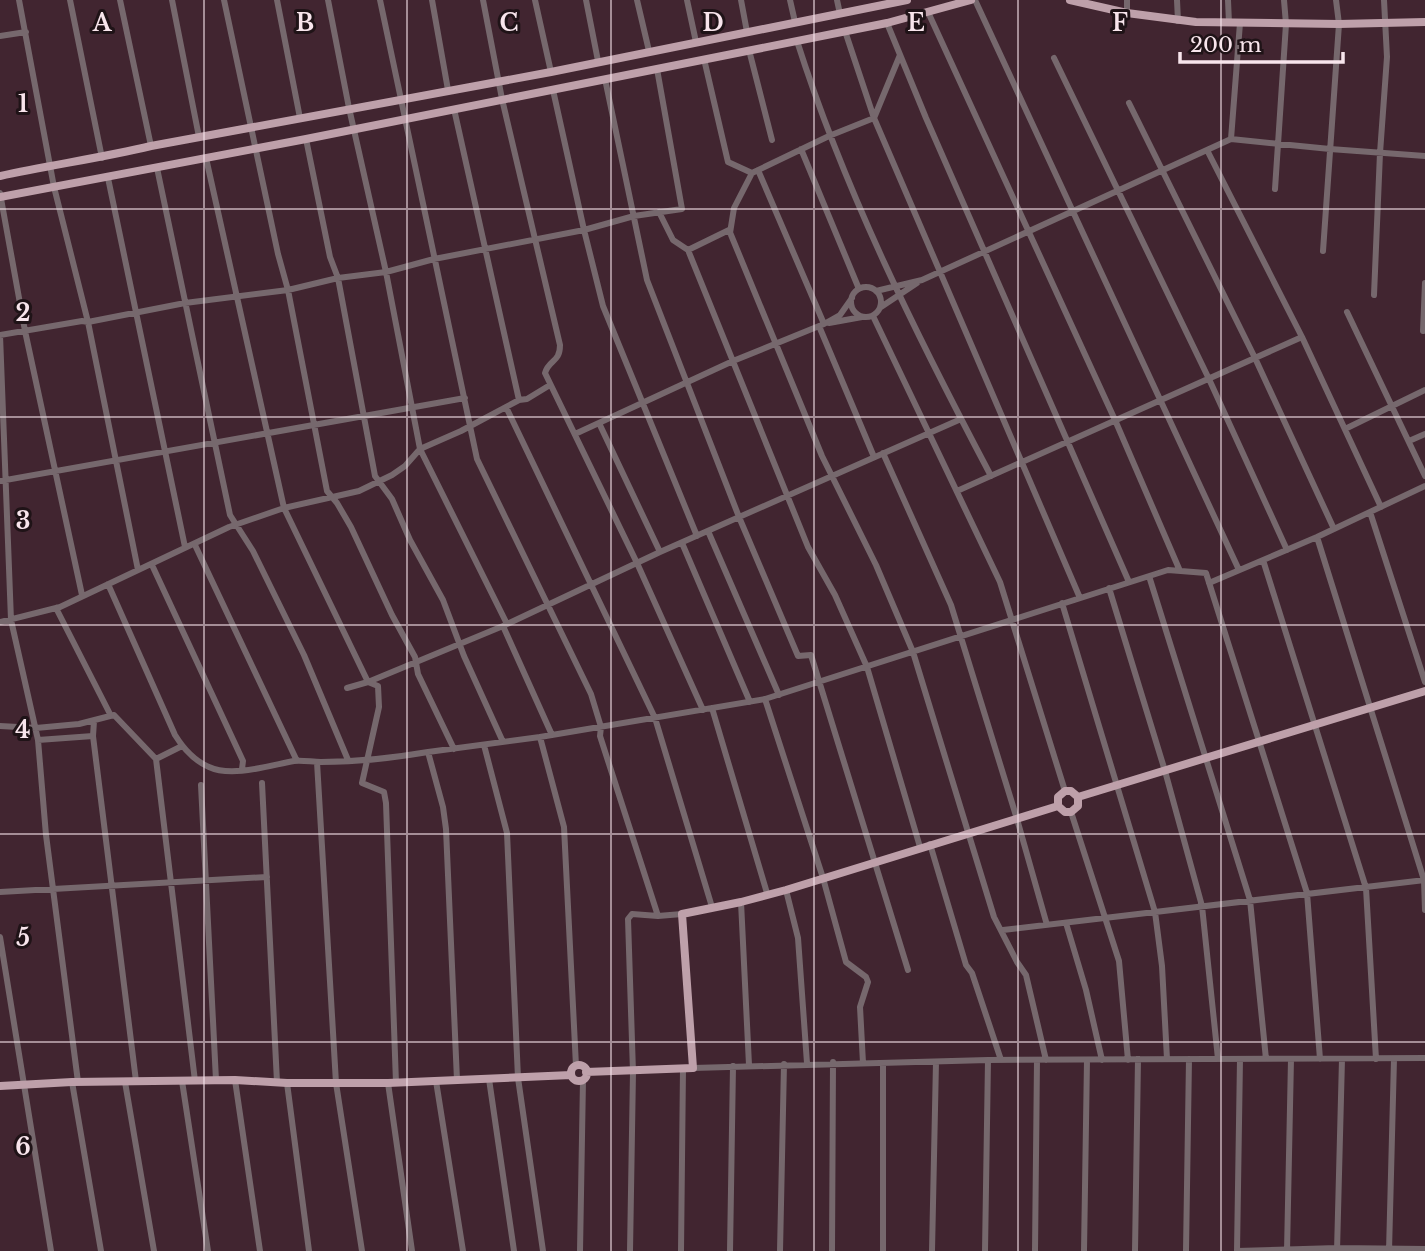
<svg xmlns="http://www.w3.org/2000/svg" width="1425" height="1251" font-family="'Libre Baskerville',serif">
	<style>
		.lines { fill: none; stroke-linecap: round; stroke-linejoin: round }
		.minor { stroke: #76686d; stroke-width: 6 }
		.major { stroke: #bea0aa; stroke-width: 8 }
		.grid { fill: none; stroke: #f8e5ec; stroke-width: 2; stroke-opacity: 0.55 }
		.grid-label { font-size: 23px; text-anchor: middle; font-weight: bold; fill: #f8e5ec; stroke: #1f1317; stroke-width: 6; stroke-linejoin: round; paint-order: stroke }
	</style>
	<rect width="100%" height="100%" fill="#412530"/>
	<g class="lines">
		<path class="minor" d="M 19,0 L 54,187 L 88,322 L 138,570
			M 70,0 L 102,158
			M 120,0 L 151,146
			M 172,0 L 199,137
			M 224,0 L 278,254 L 288,290 L 327,491 L 337,503 L 351,527 L 392,615 L 415,657 L 418,674 L 454,749
			M 277,0 L 300,118
			M 328,0 L 349,108 L 386,272 L 420,449 L 507,624
			M 380,0 L 477,459 L 591,694 L 601,727 L 600,736 L 658,916
			M 432,0 L 448,90
			M 483,0 L 502,99 L 560,345 C 560,363 549,359 545,373 L 637,563 L 703,710
			M 535,0 L 551,72
			M 586,0 L 598,61
			M 637,0 L 649,51
			M 687,0 L 696,42
			M 741,0 L 747,32
			M 790,0 L 795,22
			M 837,0 L 840,14
			M 975,0 L 1239,570
			M 1127,0 L 1127,13
			M 1177,0 L 1178,21
			M 1228,0 L 1229,23
			M 928,12 L 1115,420 L 1180,571
			M 887,23 L 926,118 L 1129,582
			M 845,31 L 874,118 L 1080,598
			M 0,36 L 26,32
			M 797,41 C 845,192 917,336 991,476
			M 749,50 L 772,140
			M 1054,58 L 1209,379 L 1287,550
			M 704,59 L 728,162 L 752,173
			M 605,79 L 647,280 L 739,517 L 798,656 L 811,655 L 908,970
			M 553,90 L 584,230 L 634,216 L 682,209 L 657,69
			M 1129,103 L 1255,358 L 1334,529
			M 454,109 L 519,400
			M 306,139 L 330,257 L 338,278 L 375,476 L 392,499 L 410,540 L 443,600 L 464,656 L 503,742
			M 1231,139 L 1240,23
			M 801,149 L 859,289
			M 1207,150 L 1302,337 L 1381,507
			M 206,158 L 284,508 L 368,682 L 378,686 L 379,707 L 362,783 L 384,792 L 386,803 L 396,1083
			M 157,168 L 230,515 L 253,551 L 304,655 L 348,760
			M 758,170 L 824,324
			M 108,178 L 185,547
			M 1275,189 L 1286,24 L 1284,0
			M 0,193 L 25,331 L 82,595
			M 659,212 L 673,240 L 688,250 L 729,230 L 822,456 L 876,565 L 913,652 L 994,917 L 1017,962 L 1026,975 L 1046,1060
			M 730,233 L 734,208 L 752,173 L 829,136 L 874,118 L 900,55
			M 688,250 L 808,547 L 835,595 L 867,667 L 920,847
			M 1323,251 L 1339,24 L 1336,0
			M851 302a15 15 0 1 1 30 0a15 15 0 1 1-30 0Z
			M 876,291 L 922,280 L 1231,139 L 1330,149 L 1425,156
			M 1374,295 L 1380,153 L 1387,57 L 1384,0
			M 881,307 L 917,283
			M 1347,312 L 1425,476
			M 873,316 L 1000,582 L 1065,791
			M 829,323 L 862,317
			M 819,326 L 874,457
			M 1423,331 L 1425,283
			M 0,335 L 82,321 L 88,322 L 185,303 L 288,290 L 338,278 L 386,272 L 434,259 L 584,230 L 603,306 L 697,536
			M 0,335 L 11,620 L 38,740
			M 506,407 L 655,718 L 712,907
			M 599,423 L 660,552
			M 1345,429 L 1425,390
			M 575,434 L 733,361 L 824,324 L 840,315 L 852,298
			M 1409,441 L 1425,434
			M 883,453 L 951,605 L 1017,819 L 1047,925
			M 0,481 L 465,398
			M 957,491 L 1302,337
			M 1370,512 L 1425,682
			M 708,531 L 779,695
			M 1317,537 L 1424,880 L 1425,910
			M 682,543 L 750,702
			M 195,545 L 297,761
			M 1263,560 L 1366,888 L 1376,1059
			M 152,565 L 243,761 L 242,769
			M 1149,576 L 1250,900 L 1266,1059
			M 1209,583 L 1317,537 L 1425,486
			M 108,584 L 175,735 C 183,748 195,761 209,767 C 232,778 271,765 294,761 C 303,760 312,762 321,762 C 357,762 393,758 428,752 L 443,807 L 446,829 L 457,1080
			M 1109,588 L 1165,771 L 1202,906 L 1218,1059
			M 1062,603 L 1155,912 L 1162,966 L 1167,1059
			M 56,608 L 110,714
			M 0,622 L 60,607 L 229,527 L 284,508 L 359,491 L 392,475 L 405,466 L 420,449 L 461,431 L 519,400 L 527,399 L 550,385
			M 503,626 L 552,735
			M 347,688 L 368,682 L 503,626 L 660,552 L 961,419
			M 765,699 L 823,878 L 846,962 L 866,977 L 868,982 L 860,1007 L 863,1063
			M 712,708 L 767,893
			M 0,726 L 36,728 L 79,724 L 114,715 L 156,759 L 195,1081
			M 93,736 L 136,1081
			M 540,737 L 564,827 L 576,1066
			M 484,745 L 507,833 L 518,1078 L 543,1251
			M 428,752 L 540,737 L 765,699 L 1168,570 L 1206,573 L 1307,893 L 1320,1059
			M 156,759 L 182,746
			M 317,762 L 336,1083 L 362,1251
			M 262,783 L 277,1082
			M 201,785 L 216,1080
			M 1071,812 L 1119,961 L 1128,1060
			M 930,844 L 966,965 L 972,973 L 1001,1060
			M 786,890 L 798,938 L 807,1063
			M 0,892 L 267,877
			M 741,902 L 749,1065
			M 1066,923 L 1086,990 L 1102,1060
			M 1003,930 L 1425,880
			M 0,937 L 51,1251
			M 693,1068 L 988,1060 L 1425,1058
			M 489,1079 L 514,1251
			M 235,1080 L 260,1251
			M 182,1081 L 208,1251
			M 436,1081 L 463,1251
			M 72,1082 L 101,1251
			M 78,1082 L 46,835 L 38,740 L 93,736 L 94,721
			M 125,1082 L 154,1251
			M 287,1083 L 309,1251
			M 388,1083 L 412,1251
			M 580,1251 L 583,1080
			M 630,1251 L 633,1072 L 628,919 L 632,914 L 658,916 L 682,914
			M 681,1251 L 683,1068
			M 730,1251 L 733,1066
			M 780,1251 L 784,1064
			M 832,1251 L 833,1062
			M 883,1251 L 883,1064
			M 932,1251 L 936,1062
			M 985,1251 L 988,1060
			M 1035,1251 L 1037,1060
			M 1084,1251 L 1087,1060
			M 1135,1251 L 1138,1059
			M 1186,1251 L 1189,1059
			M 1237,1251 L 1240,1059
			M 1237,1251 L 1337,1248 L 1425,1249
			M 1287,1251 L 1291,1059
			M 1337,1251 L 1342,1059
			M 1389,1251 L 1394,1059"/>
		<path class="major" d="M 1070,0 L 1127,13 L 1196,22 L 1339,24 L 1425,22
			M 0,176 C 50,165 101,158 151,146 L 551,72 L 907,0
			M 0,197 L 306,139 L 887,23 L 971,0
			M 1078,797 L 1425,691
			M 1058,806 L 1065,812 L 1071,812 L 1078,806 L 1078,797
			M 1058,806 L 1058,797 L 1065,791 L 1071,791 L 1078,797
			M571 1073a8 8 0 1 1 16 0a8 8 0 1 1-16 0Z
			M 586,1072 L 693,1068 L 682,914 L 741,902 L 786,890 L 1058,806
			M 0,1086 L 72,1082 L 235,1080 L 287,1083 L 388,1083 L 571,1075"/>
	</g>
	<path class="grid" d="M 204,0 L 204,1251M 407,0 L 407,1251M 611,0 L 611,1251M 814,0 L 814,1251M 1018,0 L 1018,1251M 1221,0 L 1221,1251M 0,209 L 1425,209M 0,417 L 1425,417M 0,625 L 1425,625M 0,834 L 1425,834M 0,1042 L 1425,1042"/>
	<g class="grid-label">
		<text x="102" y="31">A</text>
		<text x="305" y="31">B</text>
		<text x="509" y="31">C</text>
		<text x="713" y="31">D</text>
		<text x="916" y="31">E</text>
		<text x="1120" y="31">F</text>
		<text x="23" y="112">1</text>
		<text x="23" y="321">2</text>
		<text x="23" y="529">3</text>
		<text x="23" y="738">4</text>
		<text x="23" y="946">5</text>
		<text x="23" y="1155">6</text>
	</g>
	<path d="M1180 52v10h163v-10" fill="none" stroke="#f8e5ec" stroke-width="3.5"/>
	<text x="1190" y="52" font-size="21" fill="#f8e5ec" stroke="#1f1317" stroke-width="5" paint-order="stroke">200 m</text>
</svg>
